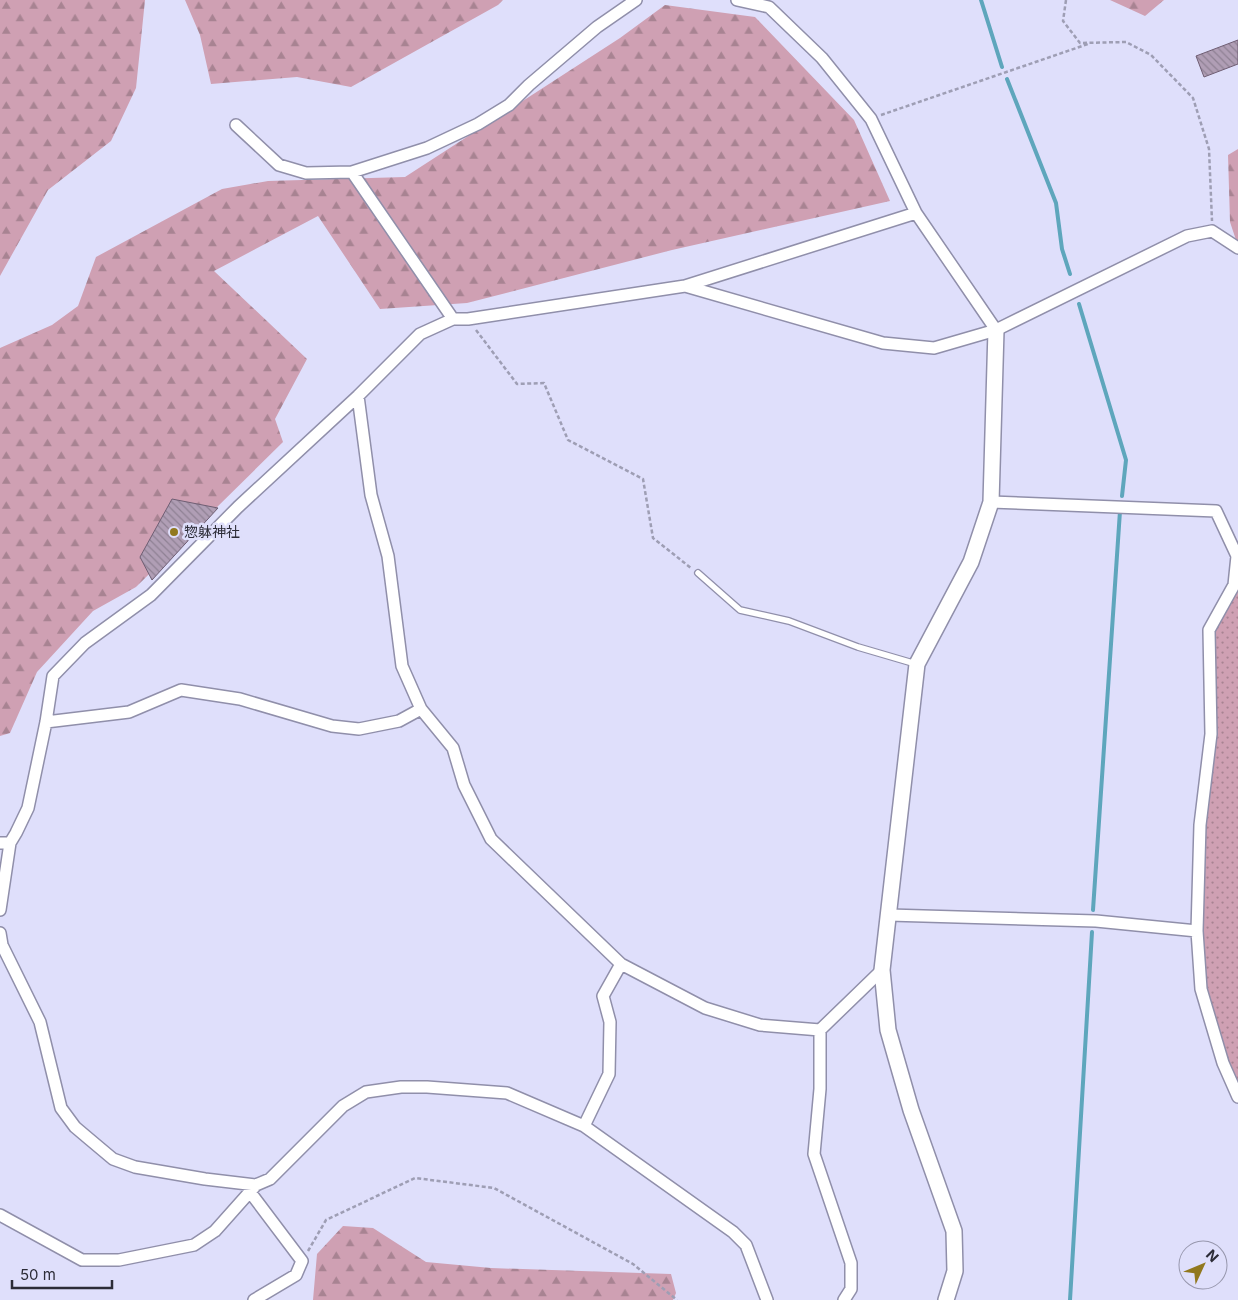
<svg xmlns="http://www.w3.org/2000/svg" width="1238" height="1300" font-family="Inter,'Noto Sans JP',sans-serif">
	<style>
		.forest { fill: url(#forest-firs) }
		.park { fill: url(#park-dots) }
		.lines { fill: none; stroke-linecap: round; stroke-linejoin: round }
		.stream { stroke: #5ea6bc; stroke-width: 4 }
		.building { fill: url(#building-back-hatch); stroke: #6f5e73 }
		.lane-casing { stroke: #908faa; stroke-width: 8 }
		.street-casing { stroke: #908faa; stroke-width: 14 }
		.secondary-casing { stroke: #908faa; stroke-width: 18 }
		.path { stroke: #9e9eb4; stroke-width: 2.5; stroke-dasharray: 4 2.5; stroke-linecap: butt }
		.lane { stroke: #fff; stroke-width: 5.5 }
		.street { stroke: #fff; stroke-width: 11 }
		.secondary { stroke: #fff; stroke-width: 15 }
		.poi-dot { fill: #91781e; stroke: #dfdffb; stroke-width: 2 }
		.labels { text-anchor: middle; stroke-width: 5; stroke-linejoin: round; paint-order: stroke }
		.poi-label { font-size: 14px; fill: #2c2c37; stroke: #dfdffb; text-anchor: start }
	</style>
	<defs>
		<pattern id="forest-firs" width="22" height="20" patternUnits="userSpaceOnUse" patternTransform="scale(1.25)"><rect width="22" height="20" fill="#cfa0b3"/><path d="M5 1l3.5 6h-7zM16 11l3.5 6h-7z" fill="#a88392"/></pattern>
		<pattern id="park-dots" width="8" height="8" patternUnits="userSpaceOnUse" patternTransform="scale(1.25)"><rect width="8" height="8" fill="#cfa0b3"/><path d="M2 2h.1M6 6h.1" fill="none" stroke="#a88392" stroke-width="1.8" stroke-linecap="round"/></pattern>
		<pattern id="building-back-hatch" width="6" height="6" patternUnits="userSpaceOnUse" patternTransform="scale(1.25)"><rect width="6" height="6" fill="#b09eb5"/><path d="M-1 5l2 2M0 0l6 6M5-1l2 2" fill="none" stroke="#8f8194"/></pattern>
	</defs>
	<rect width="100%" height="100%" fill="#dfdffb"/>
	<path class="forest" d="M 0,0 L 145,0 L 136,88 L 111,141 L 48,190 L 0,276 Z
		M 185,0 L 503,0 L 498,5 L 351,87 L 297,77 L 211,84 L 200,35 Z
		M 1110,0 L 1164,0 L 1145,16 Z
		M 665,5 L 755,17 L 854,120 L 890,201 L 672,250 L 467,303 L 380,309 L 318,216 L 214,271 L 307,359 L 275,419 L 283,442 L 136,587 L 93,611 L 37,672 L 10,733 L 0,736 L 0,348 L 52,325 L 78,306 L 96,257 L 222,189 L 268,181 L 405,177 L 620,38 Z
		M 1238,149 L 1238,246 L 1230,222 L 1228,155 Z
		M 343,1226 L 373,1228 L 426,1262 L 491,1268 L 671,1274 L 676,1293 L 673,1300 L 313,1300 L 317,1254 Z"/>
	<path class="park" d="M 1238,555 L 1238,1097 L 1201,989 L 1197,931 L 1211,734 L 1209,630 L 1234,585 Z"/>
	<g class="lines">
		<path class="stream" d="M 981,0 L 1002,67
			M 1007,79 L 1056,203 L 1062,249 L 1070,274
			M 1079,304 L 1126,460 L 1122,496
			M 1093,910 L 1120,511
			M 1070,1300 L 1092,932"/>
	</g>
	<path class="building" d="M 1238,40 L 1238,64 L 1204,77 L 1196,56 Z
		M 172,499 L 218,508 L 152,580 L 140,557 Z"/>
	<g class="lines">
		<defs>
			<path id="lane" d="M 698,573 L 740,610 L 789,621 L 858,647 L 916,664"/>
			<path id="street" d="M 737,0 L 769,7 L 822,58 L 871,119 L 916,213 L 996,330
				M 236,125 L 279,165 L 306,173 L 352,172 L 427,148 L 478,124 L 509,105 L 529,85 L 597,27 L 636,0
				M 352,172 L 453,319
				M 685,286 L 916,213
				M 358,396 L 371,495 L 388,556 L 402,666 L 421,709 L 453,748 L 464,785 L 491,839 L 621,964 L 705,1008 L 760,1025 L 820,1030 L 882,970
				M 991,502 L 1216,511 L 1237,556 L 1234,585 L 1209,630 L 1211,734 L 1200,825 L 1197,931 L 1201,989 L 1223,1063 L 1238,1097
				M 46,722 L 129,712 L 181,690 L 240,699 L 332,726 L 359,729 L 399,721 L 421,709
				M 0,843 L 10,843 L 16,833 L 28,808 L 46,722 L 53,676 L 85,643 L 151,595 L 238,507 L 358,396 L 420,334 L 453,319 L 468,319 L 685,286 L 883,343 L 934,348 L 996,330 L 1187,236 L 1212,231 L 1238,248
				M 0,910 L 10,843
				M 889,915 L 1096,921 L 1197,931
				M 0,933 L 2,945 L 40,1022 L 61,1108 L 75,1127 L 88,1138 L 113,1159 L 135,1167 L 205,1179 L 256,1185 L 270,1179 L 343,1106 L 366,1092 L 401,1087 L 427,1087 L 507,1093 L 584,1126 L 733,1232 L 746,1245 L 767,1300
				M 820,1030 L 820,1089 L 814,1154 L 851,1263 L 851,1289 L 844,1300
				M 584,1126 L 609,1074 L 610,1022 L 603,996 L 621,964
				M 250,1192 L 302,1261 L 296,1275 L 254,1300
				M 0,1215 L 82,1260 L 119,1260 L 194,1245 L 215,1231 L 256,1185"/>
			<path id="secondary" d="M 946,1300 L 955,1271 L 954,1231 L 911,1110 L 888,1030 L 882,970 L 917,664 L 971,562 L 991,502 L 996,330"/>
		</defs>
		<use href="#lane" class="lane-casing"/>
		<use href="#street" class="street-casing"/>
		<use href="#secondary" class="secondary-casing"/>
		<path class="path" d="M 1066,0 L 1063,21 L 1080,43 L 1126,42 L 1151,55 L 1193,98 L 1209,149 L 1212,221
			M 881,115 L 1088,44
			M 476,330 L 517,384 L 544,383 L 568,440 L 643,479 L 653,538 L 691,568
			M 308,1251 L 326,1220 L 415,1178 L 494,1188 L 633,1264 L 677,1300"/>
		<use href="#lane" class="lane"/>
		<use href="#street" class="street"/>
		<use href="#secondary" class="secondary"/>
	</g>
	<circle class="poi-dot" cx="174" cy="532" r="5"/>
	<g class="labels">
		<g class="poi-label">
			<text x="184" y="537">惣躰神社</text>
		</g>
	</g>
	<g transform="translate(1203 1265) rotate(46)"><circle r="24" fill="#dfdffb" stroke="#9797ad"/>
	<path d="M0-4L9 19L0 12L-9 19Z" fill="#91781e"/>
	<text y="-8" font-size="14" font-weight="bold" text-anchor="middle" fill="#2c2c37">N</text>
	</g>
	<path d="M12 1280v8h100v-8" fill="none" stroke="#2c2c37" stroke-width="2.5"/>
	<text x="20" y="1280" font-size="15" fill="#2c2c37" stroke="#dfdffb" stroke-width="4" paint-order="stroke">50 m</text>
</svg>
